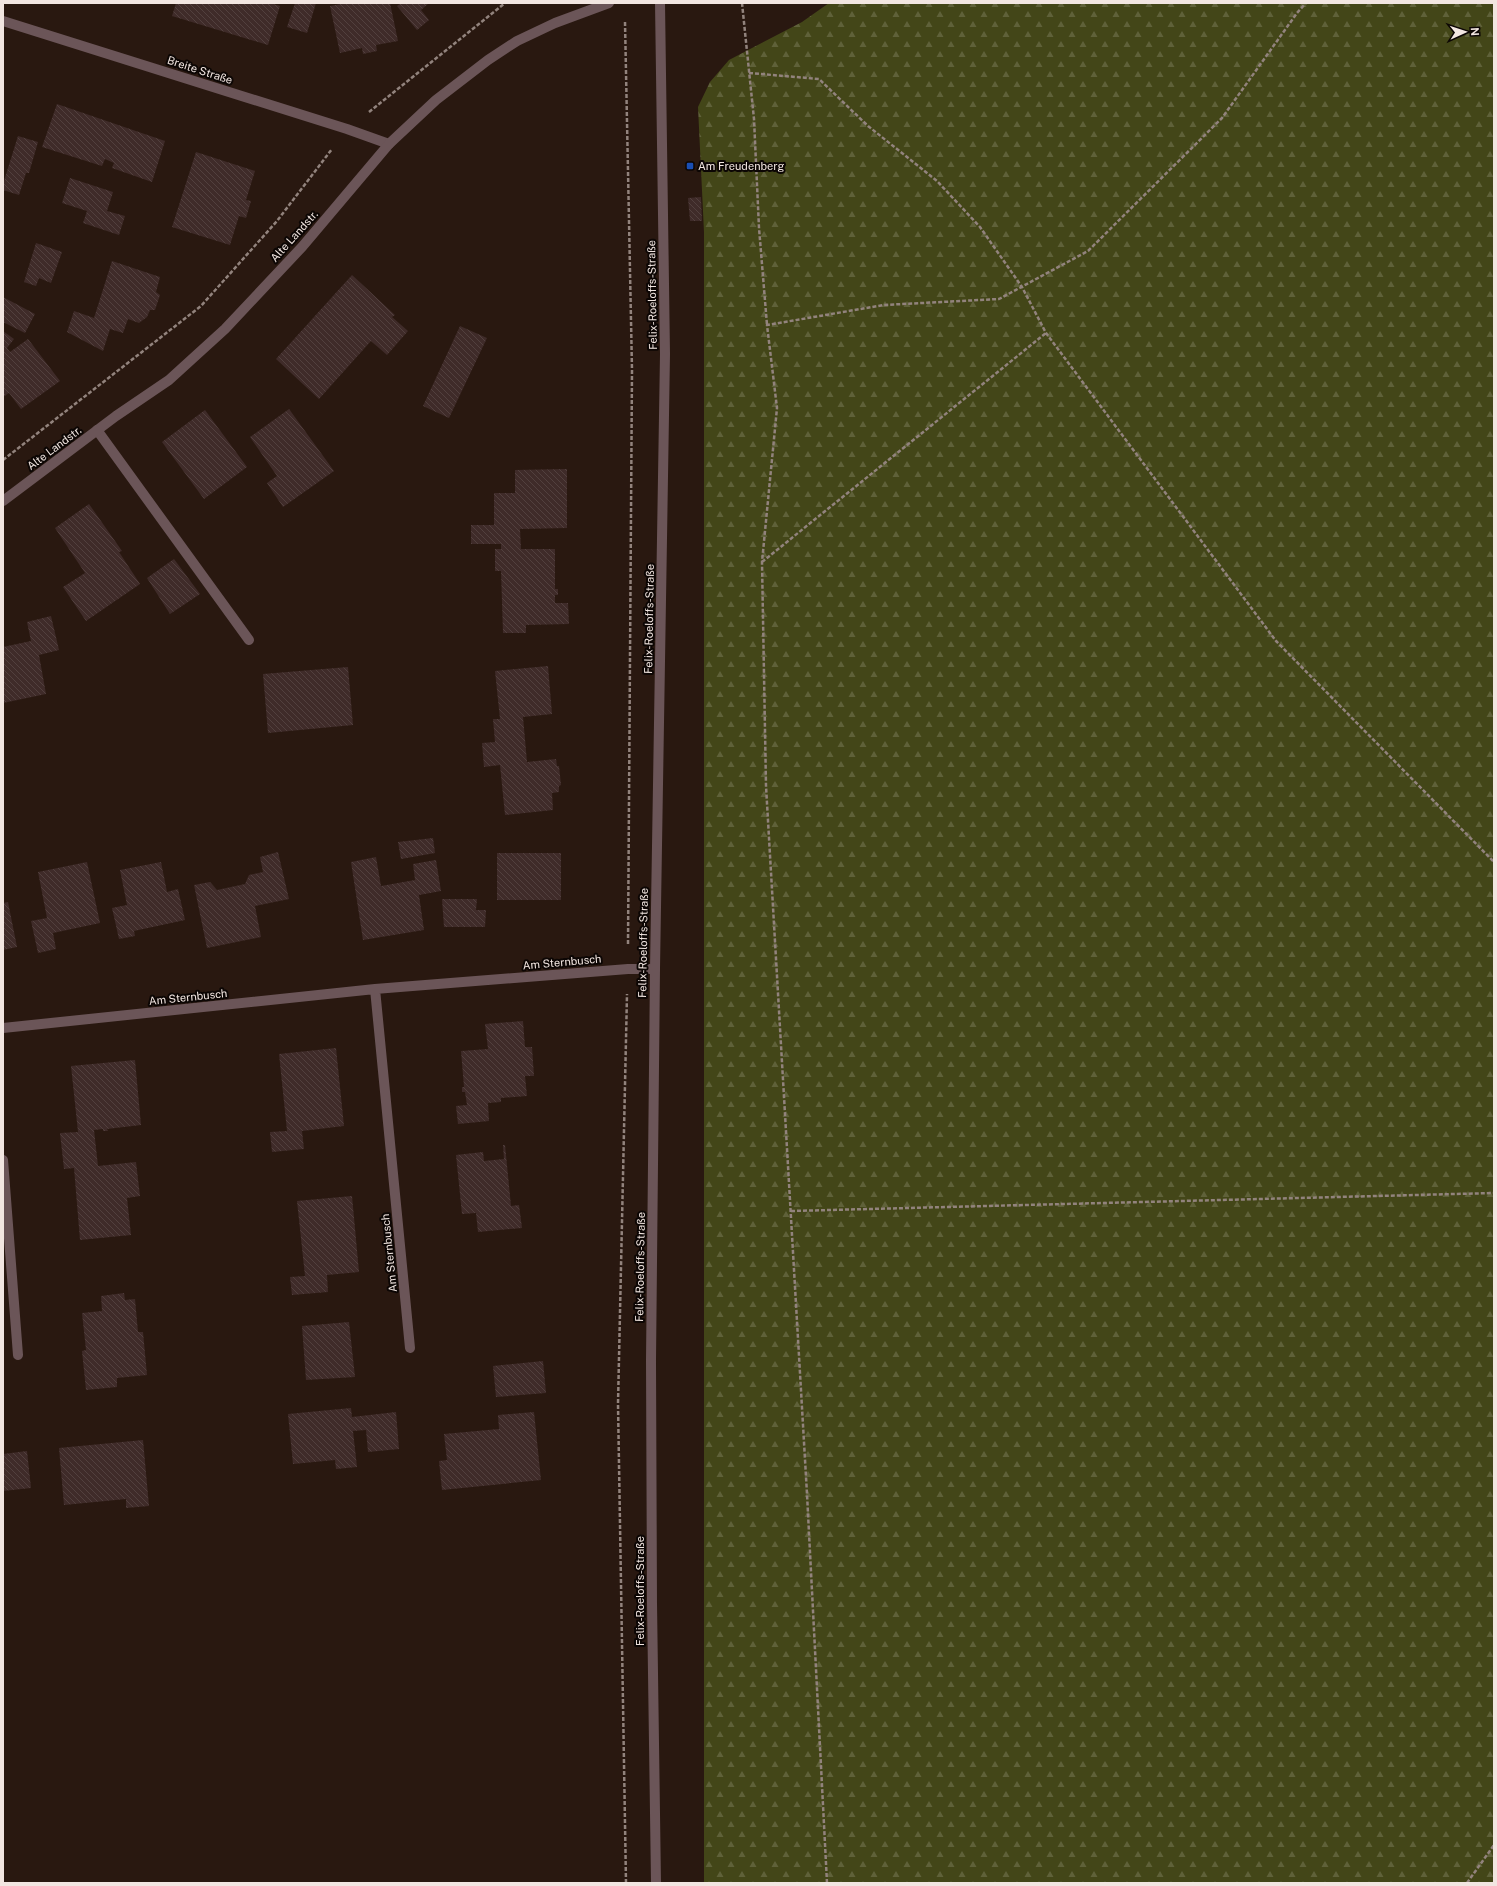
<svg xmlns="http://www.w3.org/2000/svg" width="1497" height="1886" font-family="'Public Sans',sans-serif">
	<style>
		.forest { fill: url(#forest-firs) }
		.building { fill: url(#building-back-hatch) }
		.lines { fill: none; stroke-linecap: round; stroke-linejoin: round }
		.path { stroke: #92837d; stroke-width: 2.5; stroke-dasharray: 4 2; stroke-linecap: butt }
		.service { stroke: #6b5558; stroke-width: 10 }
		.minor { stroke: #6b5558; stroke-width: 10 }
		.tertiary { stroke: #6b5558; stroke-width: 10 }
		.transit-dot { fill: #1a4fb4; stroke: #0c0604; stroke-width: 1.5 }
		.labels { text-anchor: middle; stroke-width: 4; stroke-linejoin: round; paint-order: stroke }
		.street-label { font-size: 11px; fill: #f2e6e1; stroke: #0c0604 }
		.poi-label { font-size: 11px; fill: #f2e6e1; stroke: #0c0604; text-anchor: start }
	</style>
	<defs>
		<pattern id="forest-firs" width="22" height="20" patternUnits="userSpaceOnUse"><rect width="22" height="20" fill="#434618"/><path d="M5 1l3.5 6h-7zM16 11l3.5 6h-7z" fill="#5f6139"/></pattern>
		<pattern id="building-back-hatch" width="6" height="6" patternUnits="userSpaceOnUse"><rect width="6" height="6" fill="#3f2b29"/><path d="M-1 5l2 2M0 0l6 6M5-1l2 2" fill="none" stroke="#52403e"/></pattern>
	</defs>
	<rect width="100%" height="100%" fill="#291810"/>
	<path class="forest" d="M 829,3 L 1494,3 L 1494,1883 L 704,1883 L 704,232 L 698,107 L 710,82 L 729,60 L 802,22 Z"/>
	<path class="building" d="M 176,3 L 270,3 L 280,6 L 268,45 L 172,16 Z
		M 295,3 L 316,3 L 307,33 L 287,27 Z
		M 346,3 L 390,3 L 398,41 L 376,45 L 377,51 L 363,54 L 362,48 L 340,53 L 330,6 Z
		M 401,3 L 429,3 L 421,10 L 429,20 L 417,30 L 397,6 Z
		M 57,104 L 165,141 L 152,182 L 112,168 L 114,163 L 105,159 L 102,166 L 42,147 Z
		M 18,136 L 38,142 L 29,173 L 26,173 L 19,195 L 3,190 L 3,184 Z
		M 196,152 L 255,171 L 246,200 L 251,201 L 246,218 L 239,216 L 230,245 L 172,227 Z
		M 70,178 L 113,192 L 107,211 L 125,216 L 119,235 L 83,223 L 87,211 L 62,203 Z
		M 701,197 L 702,221 L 690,221 L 688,198 Z
		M 36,243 L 62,252 L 51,283 L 39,278 L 36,286 L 24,282 Z
		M 112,261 L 160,277 L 156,292 L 160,295 L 155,310 L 150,310 L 147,317 L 139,323 L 128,319 L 123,333 L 110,329 L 103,351 L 67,332 L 74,311 L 94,318 Z
		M 352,275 L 395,315 L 392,317 L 408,331 L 387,355 L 371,341 L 319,399 L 276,359 Z
		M 3,297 L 35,314 L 25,333 L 3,322 Z
		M 460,326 L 487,338 L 449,418 L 423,406 Z
		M 3,331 L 14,339 L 7,348 L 10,352 L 28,339 L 60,381 L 21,409 L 9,393 L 3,397 Z
		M 289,409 L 334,471 L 283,507 L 267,483 L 277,476 L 250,437 Z
		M 205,410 L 247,467 L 204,499 L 162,442 Z
		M 567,469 L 567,528 L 520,529 L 521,549 L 555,549 L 555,589 L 558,589 L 558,595 L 555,595 L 555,603 L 568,603 L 569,624 L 526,625 L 526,633 L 503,633 L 501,571 L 495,571 L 495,549 L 501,549 L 501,544 L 471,544 L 471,525 L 494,525 L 494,493 L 515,493 L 515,470 Z
		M 89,504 L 122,551 L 119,552 L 140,584 L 86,621 L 63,587 L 85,573 L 55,528 Z
		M 174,559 L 200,594 L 170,614 L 147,578 Z
		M 51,616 L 59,650 L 39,655 L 46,694 L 3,703 L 3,647 L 31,641 L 27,622 Z
		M 548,666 L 552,714 L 523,717 L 527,762 L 556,759 L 557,766 L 559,766 L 561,785 L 559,786 L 559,792 L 552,793 L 553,810 L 505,815 L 500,765 L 484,767 L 482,743 L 495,742 L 493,719 L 500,719 L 495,671 Z
		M 348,667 L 353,725 L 268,733 L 263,674 Z
		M 433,838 L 435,853 L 401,859 L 398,842 Z
		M 278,852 L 289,899 L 255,906 L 261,937 L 207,948 L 194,885 L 210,882 L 217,890 L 245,884 L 249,875 L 263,872 L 260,857 Z
		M 497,853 L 561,853 L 561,900 L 497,900 Z
		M 376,857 L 381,886 L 415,880 L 413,864 L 436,860 L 441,891 L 419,895 L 424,930 L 363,940 L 351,862 Z
		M 87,862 L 100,923 L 53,933 L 56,949 L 38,953 L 31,921 L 47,918 L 38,872 Z
		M 161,862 L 167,892 L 178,889 L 185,920 L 134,931 L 135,936 L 119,939 L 112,908 L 127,905 L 120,870 Z
		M 442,899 L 477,899 L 476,910 L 486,910 L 485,927 L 444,927 Z
		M 8,902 L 17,947 L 3,950 L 3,903 Z
		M 523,1021 L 525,1047 L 532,1047 L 534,1076 L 525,1076 L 527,1096 L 501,1098 L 501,1102 L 488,1103 L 489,1121 L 458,1124 L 456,1106 L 467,1105 L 465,1092 L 462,1092 L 462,1087 L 464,1087 L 461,1051 L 488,1049 L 485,1024 Z
		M 336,1048 L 344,1126 L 302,1131 L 304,1149 L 272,1152 L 270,1132 L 287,1131 L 279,1054 Z
		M 135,1060 L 141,1125 L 107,1129 L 108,1131 L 103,1131 L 103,1129 L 94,1130 L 98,1166 L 136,1162 L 140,1196 L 127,1198 L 131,1235 L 80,1240 L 74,1168 L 64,1169 L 60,1133 L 78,1132 L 71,1066 Z
		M 503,1145 L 505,1145 L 511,1206 L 519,1205 L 522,1228 L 478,1232 L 476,1213 L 462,1214 L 456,1155 L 483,1152 L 484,1161 L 504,1159 Z
		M 352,1196 L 359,1272 L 327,1275 L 328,1292 L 292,1295 L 290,1277 L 305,1276 L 297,1201 Z
		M 124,1293 L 125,1300 L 135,1299 L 138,1332 L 143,1332 L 147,1375 L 117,1378 L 117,1387 L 86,1390 L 82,1351 L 86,1350 L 82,1313 L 102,1311 L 101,1296 Z
		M 349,1322 L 355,1377 L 306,1380 L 302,1326 Z
		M 543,1361 L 546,1393 L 496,1397 L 493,1366 Z
		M 351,1408 L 352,1417 L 396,1412 L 399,1449 L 368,1452 L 366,1430 L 353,1431 L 357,1467 L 336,1469 L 335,1460 L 293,1464 L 288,1414 Z
		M 534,1412 L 541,1480 L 442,1490 L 439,1461 L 447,1460 L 444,1434 L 499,1429 L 498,1415 Z
		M 143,1440 L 149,1506 L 126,1508 L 126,1499 L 64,1505 L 59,1448 Z
		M 27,1451 L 31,1488 L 3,1491 L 3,1454 Z"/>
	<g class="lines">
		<path class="path" d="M 742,3 L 754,119 L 759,228 L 767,325
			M 625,22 L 632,370 L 628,945
			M 749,73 L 819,79 L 868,126 L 937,181 L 980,227 L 1022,287 L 1046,333 L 1276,641 L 1494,862
			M 369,112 L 505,3
			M 3,460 L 201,306 L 277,221 L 332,149
			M 762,562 L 1046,333
			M 791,1211 L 1494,1193
			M 626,1883 L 618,1404 L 627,994
			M 827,1883 L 807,1494 L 766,786 L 762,562 L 777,408 L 767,325 L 884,305 L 999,299 L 1088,251 L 1222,118 L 1297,13 L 1306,3
			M 1467,1883 L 1494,1845"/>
		<path class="service" d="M 97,430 L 249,640"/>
		<path class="minor" d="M 3,21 L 347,129 L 389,144
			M 375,989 L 410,1348
			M 3,1028 L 375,989 L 628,969 L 655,969
			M 3,1160 L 18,1355"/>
		<path class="tertiary" d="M 3,501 L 116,416 L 169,380 L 225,329 L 302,247 L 389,144 L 436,100 L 488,60 L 517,41 L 555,23 L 609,3
			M 656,1883 L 652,1603 L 651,1361 L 655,969 L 665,354 L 660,3"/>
	</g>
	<rect class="transit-dot" x="686" y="162" width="8" height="8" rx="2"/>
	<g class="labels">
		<g class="street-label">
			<text transform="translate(200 70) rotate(18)" y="4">Breite Straße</text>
			<text transform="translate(294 236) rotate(-48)" y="4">Alte Landstr.</text>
			<text transform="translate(652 295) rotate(-91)" y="4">Felix-Roeloffs-Straße</text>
			<text transform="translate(54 448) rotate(-37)" y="4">Alte Landstr.</text>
			<text transform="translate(649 619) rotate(-89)" y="4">Felix-Roeloffs-Straße</text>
			<text transform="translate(643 943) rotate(-89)" y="4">Felix-Roeloffs-Straße</text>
			<text transform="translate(562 962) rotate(-5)" y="4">Am Sternbusch</text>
			<text transform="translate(188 997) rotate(-6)" y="4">Am Sternbusch</text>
			<text transform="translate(389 1253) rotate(-96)" y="4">Am Sternbusch</text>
			<text transform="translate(640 1267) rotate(-89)" y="4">Felix-Roeloffs-Straße</text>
			<text transform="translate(640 1591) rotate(-90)" y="4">Felix-Roeloffs-Straße</text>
		</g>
		<g class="poi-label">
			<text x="698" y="170">Am Freudenberg</text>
		</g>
	</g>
	<rect width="1497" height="1886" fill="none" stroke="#f2e6e1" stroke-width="8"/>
	<g transform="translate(1465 32) rotate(87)" stroke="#0c0604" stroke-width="3" paint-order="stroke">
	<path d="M0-3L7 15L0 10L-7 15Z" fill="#f2e6e1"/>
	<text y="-6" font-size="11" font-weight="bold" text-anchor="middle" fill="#f2e6e1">N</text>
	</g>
</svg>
